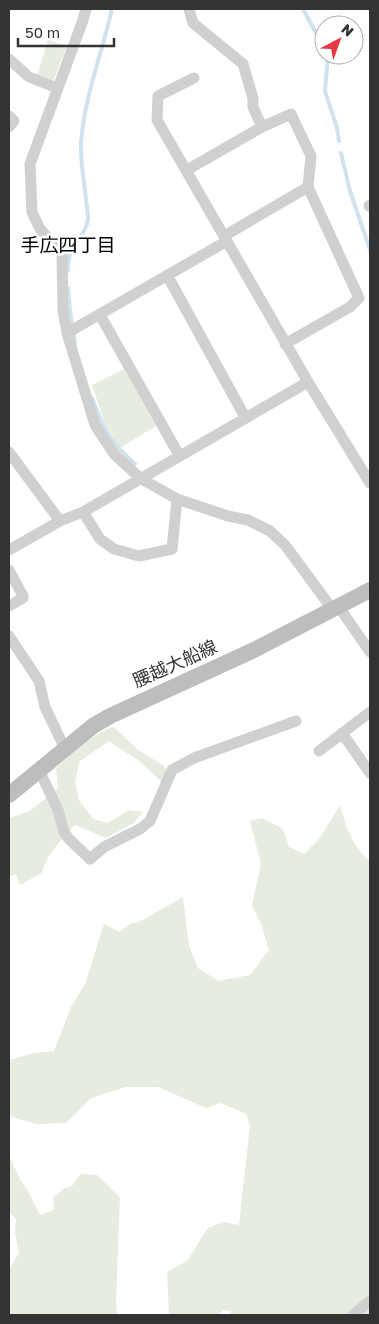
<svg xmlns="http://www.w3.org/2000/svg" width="379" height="1324" font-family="'Golos Text','Noto Sans JP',sans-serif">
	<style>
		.green { fill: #e6ecdf }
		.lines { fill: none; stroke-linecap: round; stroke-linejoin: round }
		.stream { stroke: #cfe2ee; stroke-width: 4 }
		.minor { stroke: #d0d0d0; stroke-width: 11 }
		.secondary { stroke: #bdbdbd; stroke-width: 16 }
		.labels { text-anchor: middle; stroke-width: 5; stroke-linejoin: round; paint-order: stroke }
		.street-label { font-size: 18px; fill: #333; stroke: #fff }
		.neighbourhood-label { font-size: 19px; fill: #000; stroke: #fff }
	</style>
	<rect width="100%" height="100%" fill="#fff"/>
	<path class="green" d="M 48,40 L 67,46 L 53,81 L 37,75 Z
		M 124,369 L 156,426 L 120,448 L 105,424 L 92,385 Z
		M 114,727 L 137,749 L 164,766 L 167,772 L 163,783 L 139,761 L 109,741 L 79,762 L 75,782 L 79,800 L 93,819 L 108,823 L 129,810 L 143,812 L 134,823 L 106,838 L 75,825 C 62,840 46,854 42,873 L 20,885 L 16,874 L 9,877 L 9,818 L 30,811 L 58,788 L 56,768 C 71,756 95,731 114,727 Z
		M 340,805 C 348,832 350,841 370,862 L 370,1315 L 231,1315 L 230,1311 L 223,1310 L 219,1315 L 169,1315 L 167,1272 L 187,1261 L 208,1228 L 223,1222 L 239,1225 L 250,1125 L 246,1114 L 221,1103 L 206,1108 L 158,1087 L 126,1087 L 91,1098 L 66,1123 L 36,1124 L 9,1116 L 9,1060 L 34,1053 L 54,1051 L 71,1007 L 85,984 L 104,924 L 119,932 L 132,923 L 137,923 L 183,897 L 189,946 L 198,968 L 218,981 L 250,975 L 269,950 L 261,924 L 252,905 L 261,864 L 250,821 L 262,818 L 283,829 L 289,847 L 304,854 L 320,838 Z
		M 9,1156 L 21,1181 L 28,1191 L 40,1215 L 54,1210 L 53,1198 L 65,1188 L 72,1186 L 80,1174 L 97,1175 L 120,1197 L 116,1300 L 117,1315 L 9,1315 L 9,1269 L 19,1253 L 15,1232 L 16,1219 L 9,1211 Z"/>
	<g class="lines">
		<path class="stream" d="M 303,9 L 324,48
			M 328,55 L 325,91 L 337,128 L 339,141
			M 341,153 L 350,191 L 370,250
			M 68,271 C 68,264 68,255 73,248 C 79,238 86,232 88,220 C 87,196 80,167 81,144 C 84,97 102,54 112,9
			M 68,288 L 70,311 L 75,343
			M 92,398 C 103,429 110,441 135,464"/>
		<path class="minor" d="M 86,9 L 83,20 L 30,164 L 32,212 L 40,229 L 62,254 L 63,310 L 67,333 L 95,425 L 114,454 L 140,478 L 177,499 L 228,516 L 248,520 L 270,531 L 285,545 L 333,610
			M 189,9 L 193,23 L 243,64 L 253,98 L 253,107 L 262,127
			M 9,59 L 29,77 L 57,88
			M 194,78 L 158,96 L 157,120 L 308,382 L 370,483
			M 9,116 L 14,121 L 9,127
			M 187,170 L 262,127 L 291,114 L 311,156 L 308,187 L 359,298 L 350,307 L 285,344
			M 369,206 L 370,205
			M 224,236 L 308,187
			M 167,275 L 245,417
			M 100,315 L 179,455
			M 67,333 L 227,241
			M 9,452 L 60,521
			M 83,512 L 100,539 L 114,549 L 139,556 L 172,549 L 177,499
			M 9,550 L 60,521 L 83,512 L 308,382
			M 9,570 L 23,596 L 23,598 L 9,606
			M 339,607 L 370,652
			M 9,636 L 39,681 L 45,707 L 65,749
			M 342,733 L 370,773
			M 319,751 L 370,712
			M 39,770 L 58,810 L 64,832 L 69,839 L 90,859 L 104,847 L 140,829 L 150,821 L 172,770 L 194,758 L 296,721
			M 353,1315 L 370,1301"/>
		<path class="secondary" d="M 9,795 L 93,726 L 110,716 L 254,650 L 370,590"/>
	</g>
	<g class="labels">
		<g class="street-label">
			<text transform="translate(175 664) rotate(-24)" y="6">腰越大船線</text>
		</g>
		<g class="neighbourhood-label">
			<text x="68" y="252">手広四丁目</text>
		</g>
	</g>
	<rect width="379" height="1324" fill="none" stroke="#333333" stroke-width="20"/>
	<g transform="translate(339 40) rotate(41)"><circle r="24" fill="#ffffff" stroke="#adadad"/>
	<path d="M0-4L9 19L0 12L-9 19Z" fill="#e63946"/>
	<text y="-8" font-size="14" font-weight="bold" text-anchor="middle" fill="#333333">N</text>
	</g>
	<path d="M18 38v8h96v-8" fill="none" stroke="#333333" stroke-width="2.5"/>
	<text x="25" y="38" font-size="15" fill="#333333" stroke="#ffffff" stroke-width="4" paint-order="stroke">50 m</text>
</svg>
